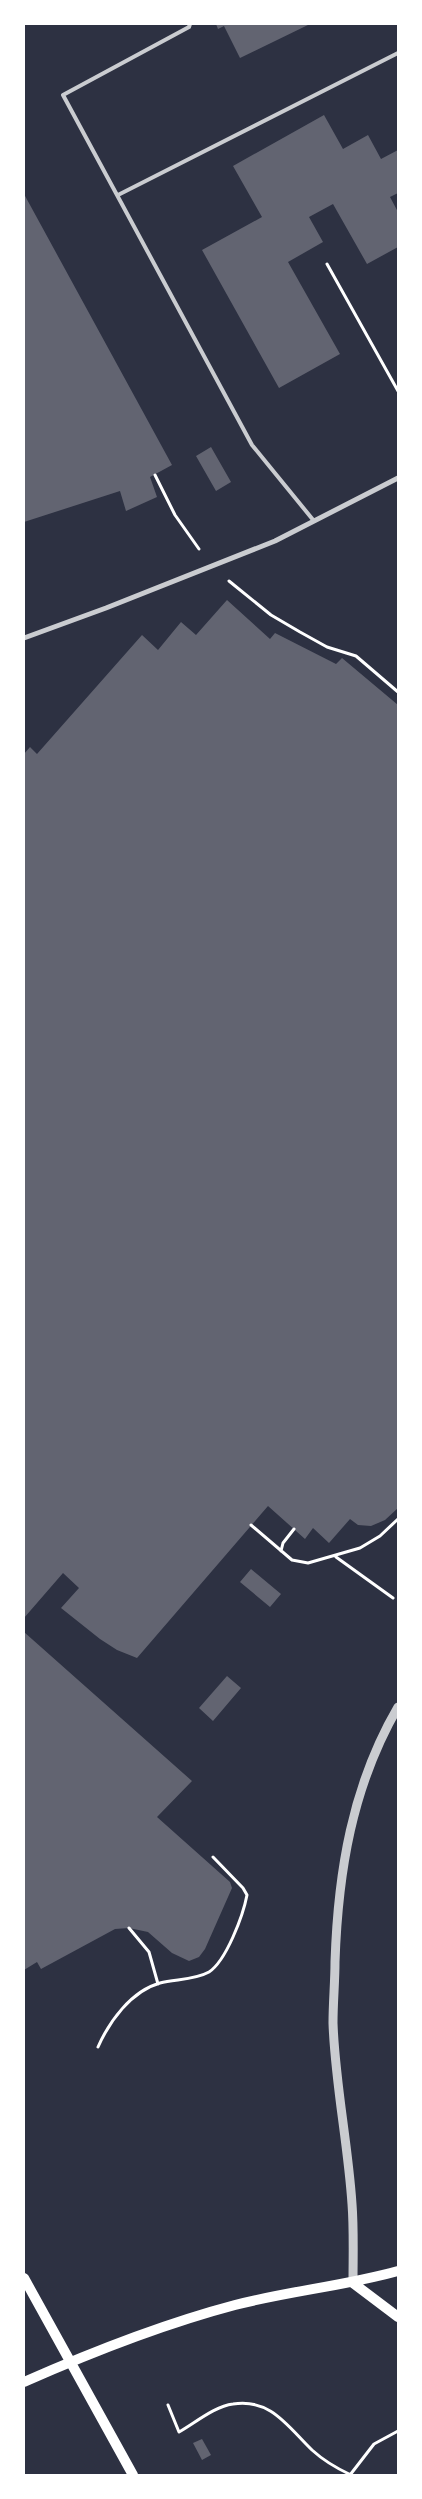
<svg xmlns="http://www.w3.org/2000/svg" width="422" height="2499" font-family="'Noto Sans',sans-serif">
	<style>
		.building { fill: #626471 }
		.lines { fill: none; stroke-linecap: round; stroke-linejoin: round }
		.path { stroke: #fff; stroke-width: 3 }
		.service { stroke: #caccd0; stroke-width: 4 }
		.minor { stroke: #caccd0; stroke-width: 5 }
		.tertiary { stroke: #caccd0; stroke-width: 9 }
		.secondary { stroke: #fff; stroke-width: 10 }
	</style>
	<rect width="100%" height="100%" fill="#2d3142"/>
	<path class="building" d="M 216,24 L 310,24 L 240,58 L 224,26 L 218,29 Z
		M 324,115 L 343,149 L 368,135 L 381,159 L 398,150 L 398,193 L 390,197 L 398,212 L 398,247 L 367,264 L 333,204 L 309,217 L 323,242 L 288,262 L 340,354 L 279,388 L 202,250 L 262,217 L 233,166 Z
		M 24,194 L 172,465 L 150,477 L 157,497 L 126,511 L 120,491 L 24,522 Z
		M 211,447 L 231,482 L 216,491 L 196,456 Z
		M 227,600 L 270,639 L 275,633 L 336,664 L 342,658 L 398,705 L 398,1508 L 385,1520 L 371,1526 L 358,1525 L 350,1519 L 329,1543 L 313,1528 L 305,1539 L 268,1506 L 137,1658 L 117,1650 L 100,1639 L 61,1608 L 79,1588 L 63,1573 L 24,1618 L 24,754 L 30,747 L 37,754 L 142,635 L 158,650 L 181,622 L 196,635 Z
		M 251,1569 L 281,1594 L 270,1607 L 240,1582 Z
		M 24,1632 L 192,1781 L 157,1817 L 230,1882 L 232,1888 L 205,1949 L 199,1957 L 189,1961 L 172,1953 L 148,1932 L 129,1928 L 115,1929 L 41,1969 L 37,1962 L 24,1970 Z
		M 227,1676 L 241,1688 L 213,1721 L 199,1708 Z
		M 202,2439 L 211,2455 L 202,2460 L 193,2443 Z"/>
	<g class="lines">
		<path class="path" d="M 327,264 L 398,391
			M 155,475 L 175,515 L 199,549
			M 229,581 L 271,615 L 300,632 L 327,647 L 356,656 L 398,692
			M 251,1525 L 292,1560 L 308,1563 L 360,1548 L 380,1536 L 398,1519
			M 281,1551 L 283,1543 L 294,1529
			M 336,1557 L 393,1598
			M 129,1928 L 149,1952 L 158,1984
			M 98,2047 C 109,2022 131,1991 160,1983 C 175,1979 195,1980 209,1972 C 226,1961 243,1916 247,1895 L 243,1888 L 213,1857
			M 168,2405 L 179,2432 C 195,2423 215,2406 233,2404 C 271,2398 288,2427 312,2450 C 324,2461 336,2468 351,2475
			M 350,2475 L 374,2444 L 398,2431"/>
		<path class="service" d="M 190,24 L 189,27 L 63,95 L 252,445 L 314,521
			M 118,195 L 398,53"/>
		<path class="minor" d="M 24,638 L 106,608 L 275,541 L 398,478"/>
		<path class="tertiary" d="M 353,2283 C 353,2257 354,2230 352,2204 C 348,2143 335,2083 333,2023 C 333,2002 335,1982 335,1962 C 338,1872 352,1786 398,1707"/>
		<path class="secondary" d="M 24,2278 L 133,2475
			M 353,2283 L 398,2317
			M 24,2382 C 92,2352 163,2324 235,2305 C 289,2291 344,2286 398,2271"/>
	</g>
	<rect width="422" height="2499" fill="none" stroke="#ffffff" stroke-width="50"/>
</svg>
